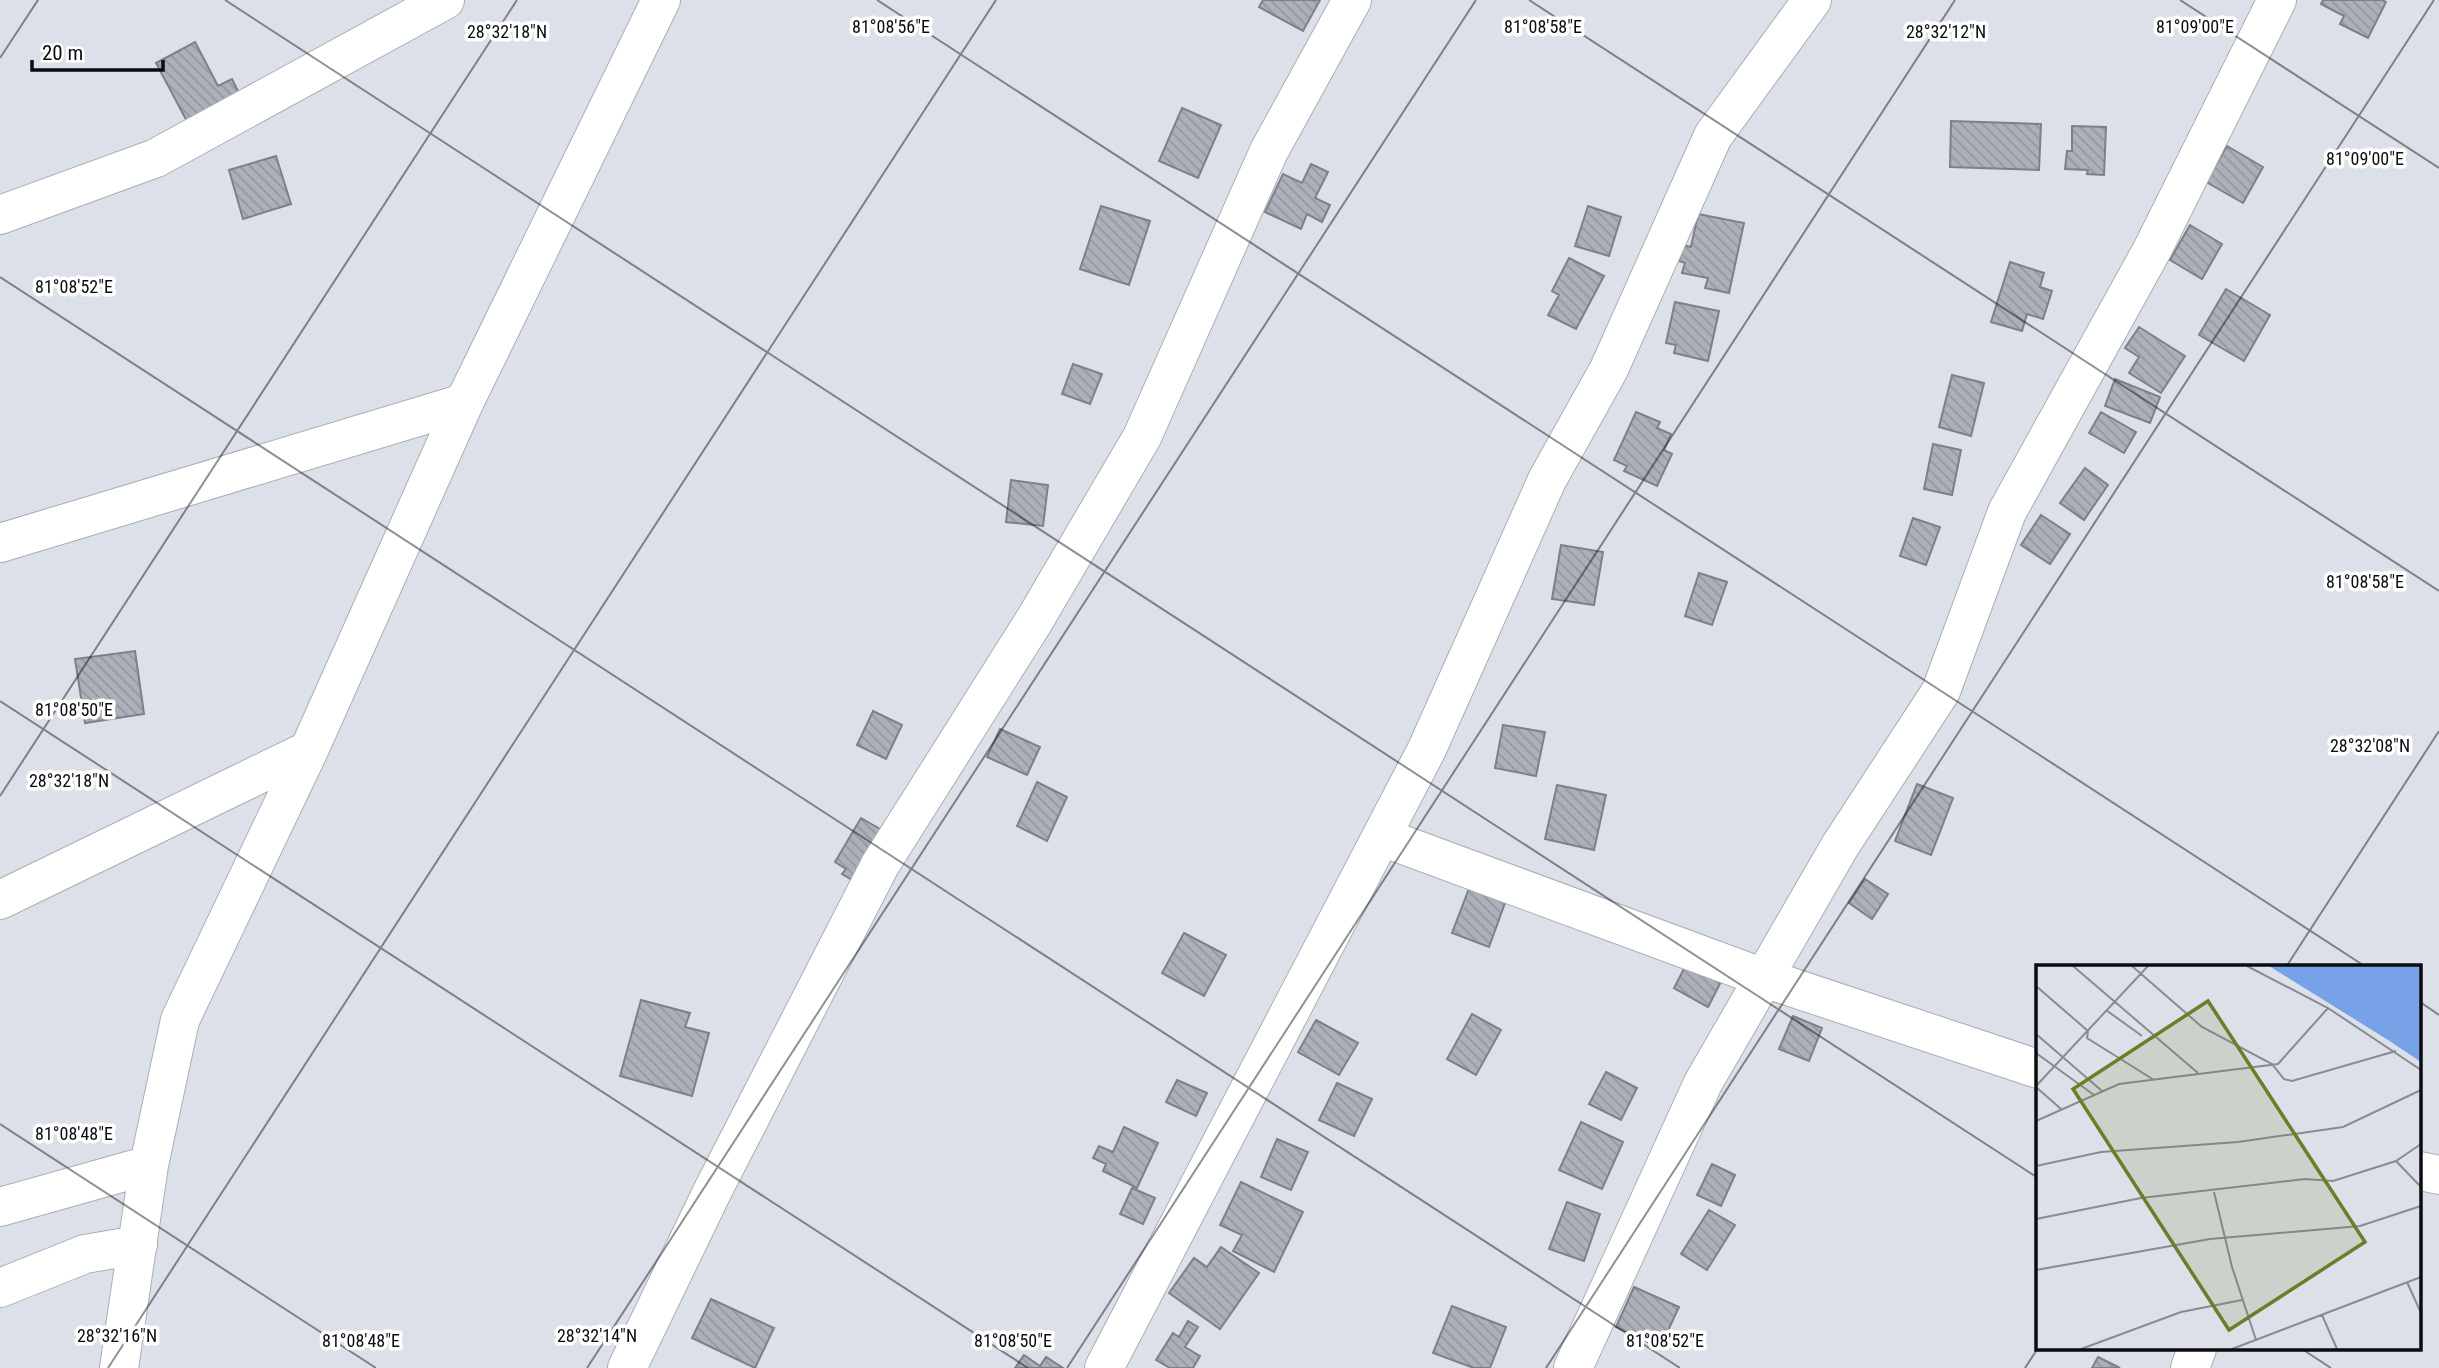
<svg xmlns="http://www.w3.org/2000/svg" width="2439" height="1368" font-family="'Roboto Condensed',sans-serif">
	<style>
		.building { fill: url(#building-back-hatch); stroke: #7c8188; stroke-width: 2 }
		.lines { fill: none; stroke-linecap: round; stroke-linejoin: round }
		.street-casing { stroke: #a9aeb6; stroke-width: 40 }
		.street { stroke: #fff; stroke-width: 38 }
		.ticks { fill: none; stroke: #0a0c0f; stroke-width: 2; stroke-opacity: 0.45 }
		.inset-road { fill: none; stroke: #888c92; stroke-width: 2 }
		.view { fill: #6f7c29; fill-opacity: 0.15; stroke: #6f7c29; stroke-width: 3.5 }
		.inset-edge { fill: none; stroke: #0a0c0f; stroke-width: 3.5 }
		.ticks-label { font-size: 18px; text-anchor: middle; fill: #0a0c0f; stroke: #fff; stroke-width: 7; stroke-linejoin: round; paint-order: stroke }
	</style>
	<defs>
		<pattern id="building-back-hatch" width="6" height="6" patternUnits="userSpaceOnUse" patternTransform="scale(1.75)"><rect width="6" height="6" fill="#acb1b9"/><path d="M-1 5l2 2M0 0l6 6M5-1l2 2" fill="none" stroke="#93979e"/></pattern>
	</defs>
	<rect width="100%" height="100%" fill="#dce1e9"/>
	<path class="building" d="M 1263,0 L 1320,0 L 1303,31 L 1259,7 Z
		M 2323,0 L 2382,0 L 2386,2 L 2368,38 L 2340,24 L 2344,16 L 2321,4 Z
		M 195,42 L 218,86 L 232,79 L 243,101 L 191,129 L 156,63 Z
		M 1182,108 L 1221,125 L 1198,178 L 1159,161 Z
		M 1951,121 L 2041,124 L 2039,170 L 1950,167 Z
		M 2072,126 L 2106,127 L 2104,175 L 2087,174 L 2088,170 L 2065,169 L 2067,151 L 2072,151 Z
		M 2227,146 L 2263,167 L 2243,203 L 2206,182 Z
		M 276,156 L 291,204 L 243,219 L 229,170 Z
		M 1311,164 L 1328,172 L 1315,198 L 1330,205 L 1322,222 L 1307,214 L 1301,229 L 1265,212 L 1283,174 L 1302,183 Z
		M 1101,206 L 1150,221 L 1129,285 L 1080,269 Z
		M 1588,206 L 1621,217 L 1609,256 L 1575,246 Z
		M 1698,214 L 1744,223 L 1729,293 L 1705,288 L 1708,278 L 1682,273 L 1685,263 L 1679,261 L 1683,245 L 1691,247 Z
		M 2190,225 L 2222,244 L 2202,279 L 2170,260 Z
		M 1569,258 L 1604,276 L 1576,329 L 1548,315 L 1559,295 L 1552,291 Z
		M 2010,262 L 2044,273 L 2040,287 L 2052,291 L 2043,319 L 2027,314 L 2022,331 L 1991,322 Z
		M 2226,289 L 2270,315 L 2244,361 L 2199,335 Z
		M 1675,302 L 1719,311 L 1708,361 L 1674,353 L 1676,345 L 1666,343 Z
		M 2139,327 L 2185,356 L 2161,393 L 2129,373 L 2139,357 L 2125,348 Z
		M 1073,364 L 1102,374 L 1090,404 L 1062,394 Z
		M 1952,375 L 1984,383 L 1971,436 L 1939,427 Z
		M 2115,379 L 2160,397 L 2150,423 L 2105,406 Z
		M 1636,412 L 1660,422 L 1657,428 L 1671,434 L 1664,450 L 1672,454 L 1657,486 L 1624,471 L 1627,466 L 1614,460 Z
		M 2101,412 L 2136,432 L 2124,453 L 2089,433 Z
		M 1933,444 L 1961,450 L 1952,495 L 1924,489 Z
		M 2085,468 L 2108,485 L 2084,520 L 2060,503 Z
		M 1011,480 L 1048,485 L 1043,526 L 1006,522 Z
		M 2041,515 L 2070,534 L 2050,564 L 2021,545 Z
		M 1913,518 L 1940,527 L 1926,565 L 1900,556 Z
		M 1561,545 L 1603,552 L 1594,605 L 1552,599 Z
		M 1699,573 L 1727,582 L 1712,625 L 1685,616 Z
		M 135,651 L 144,714 L 85,723 L 75,659 Z
		M 873,711 L 902,725 L 886,759 L 857,745 Z
		M 1503,725 L 1545,732 L 1536,776 L 1495,768 Z
		M 1000,729 L 1040,747 L 1027,775 L 987,757 Z
		M 1037,782 L 1067,797 L 1047,841 L 1017,826 Z
		M 1917,784 L 1953,798 L 1931,855 L 1895,841 Z
		M 1557,785 L 1606,795 L 1594,850 L 1545,839 Z
		M 861,818 L 887,833 L 857,883 L 842,874 L 846,869 L 835,862 Z
		M 1473,878 L 1509,892 L 1489,947 L 1452,933 Z
		M 1865,879 L 1888,894 L 1872,919 L 1849,903 Z
		M 1184,933 L 1226,955 L 1204,996 L 1162,973 Z
		M 1690,957 L 1724,976 L 1708,1007 L 1674,988 Z
		M 641,1000 L 690,1013 L 685,1027 L 709,1033 L 692,1096 L 620,1076 Z
		M 1472,1014 L 1501,1030 L 1476,1075 L 1447,1059 Z
		M 1793,1016 L 1822,1028 L 1809,1061 L 1779,1049 Z
		M 1316,1020 L 1358,1043 L 1339,1075 L 1298,1052 Z
		M 1606,1072 L 1637,1088 L 1621,1120 L 1589,1104 Z
		M 1177,1080 L 1207,1093 L 1196,1116 L 1166,1102 Z
		M 1337,1083 L 1372,1099 L 1354,1136 L 1319,1120 Z
		M 1581,1122 L 1623,1142 L 1602,1189 L 1559,1170 Z
		M 1124,1127 L 1158,1143 L 1137,1188 L 1103,1171 L 1106,1164 L 1093,1158 L 1099,1146 L 1113,1152 Z
		M 1277,1139 L 1308,1152 L 1291,1190 L 1261,1177 Z
		M 1712,1164 L 1735,1175 L 1721,1206 L 1697,1195 Z
		M 1241,1182 L 1303,1212 L 1274,1272 L 1233,1251 L 1242,1235 L 1220,1225 Z
		M 1132,1188 L 1155,1198 L 1143,1224 L 1120,1214 Z
		M 1567,1202 L 1600,1214 L 1584,1261 L 1549,1249 Z
		M 1709,1210 L 1735,1225 L 1707,1270 L 1681,1254 Z
		M 1221,1247 L 1259,1273 L 1220,1329 L 1169,1293 L 1194,1258 L 1207,1267 Z
		M 1634,1287 L 1679,1307 L 1660,1348 L 1616,1327 Z
		M 711,1299 L 774,1328 L 755,1368 L 692,1338 Z
		M 1452,1306 L 1506,1327 L 1490,1368 L 1474,1368 L 1433,1353 Z
		M 1188,1321 L 1198,1327 L 1185,1347 L 1200,1356 L 1193,1368 L 1170,1368 L 1156,1360 L 1173,1333 L 1179,1337 Z
		M 1024,1355 L 1040,1366 L 1046,1357 L 1063,1368 L 1015,1368 Z
		M 2098,1357 L 2120,1368 L 2092,1368 Z"/>
	<g class="lines">
		<defs>
			<path id="street" d="M 0,215 L 156,158 L 445,0
				M 0,543 L 464,403
				M 1382,837 L 1764,978 L 2038,1069
				M 0,900 L 309,750
				M 2420,1171 L 2439,1175
				M 0,1207 L 149,1165
				M 0,1288 L 85,1254 L 138,1245
				M 119,1368 L 149,1165 L 180,1020 L 309,750 L 464,403 L 661,0
				M 627,1368 L 713,1190 L 880,865 L 1034,621 L 1142,437 L 1269,151 L 1352,0
				M 1104,1368 L 1427,749 L 1547,480 L 1609,369 L 1713,136 L 1812,0
				M 1573,1368 L 1703,1083 L 1840,846 L 1941,691 L 2007,512 L 2152,250 L 2277,0
				M 2190,1368 L 2197,1349"/>
		</defs>
		<use href="#street" class="street-casing"/>
		<use href="#street" class="street"/>
	</g>
	<path class="ticks" d="M 225,0 L 2038,1178M 877,0 L 2366,967M 1529,0 L 2439,591M 2180,0 L 2439,168M 0,58 L 38,0M 0,277 L 1680,1368M 0,701 L 1028,1368M 0,796 L 517,0M 2286,967 L 2439,731M 2420,1002 L 2439,1015M 0,1124 L 376,1368M 2302,1349 L 2331,1368M 108,1368 L 996,0M 587,1368 L 1476,0M 1067,1368 L 1955,0M 1546,1368 L 2434,0M 2025,1368 L 2038,1348"/>
	<g transform="translate(2036 965)">
		<rect width="385" height="385" fill="#dce1e9"/>
		<path d="M 233,1 L 385,1 L 385,97 L 352,75 Z" fill="#77a2e7"/>
		<path class="inset-road" d="M 37,1 L 162,108M 96,1 L 166,62 L 236,99 L 248,114 L 256,116 L 360,86M 211,1 L 292,43 L 385,105M 0,21 L 52,66 L 51,73 L 118,115M 70,45 L 106,71M 0,69 L 66,126M 0,88 L 58,130M 0,121 L 112,1M 0,122 L 25,144M 0,156 L 83,119 L 242,99 L 292,43M 360,196 L 385,222M 0,201 L 65,187 L 202,177 L 307,162 L 385,125M 178,227 L 196,302 L 220,375M 0,254 L 105,233 L 269,214 L 297,216 L 360,196 L 385,179M 0,305 L 174,274 L 324,261 L 385,241M 371,317 L 385,348M 286,350 L 301,384M 45,384 L 145,347 L 206,335M 196,384 L 385,312"/>
		<path class="view" d="M 172,36 L 329,277 L 193,365 L 37,124 Z"/>
		<rect width="385" height="385" class="inset-edge"/>
	</g>
	<g class="ticks-label">
		<text x="2195" y="33">81°09'00"E</text>
		<text x="891" y="33">81°08'56"E</text>
		<text x="1543" y="33">81°08'58"E</text>
		<text x="507" y="38">28°32'18"N</text>
		<text x="1946" y="38">28°32'12"N</text>
		<text x="2365" y="165">81°09'00"E</text>
		<text x="74" y="293">81°08'52"E</text>
		<text x="2365" y="588">81°08'58"E</text>
		<text x="74" y="716">81°08'50"E</text>
		<text x="2370" y="752">28°32'08"N</text>
		<text x="69" y="787">28°32'18"N</text>
		<text x="74" y="1140">81°08'48"E</text>
		<text x="117" y="1342">28°32'16"N</text>
		<text x="597" y="1342">28°32'14"N</text>
		<text x="361" y="1347">81°08'48"E</text>
		<text x="1013" y="1347">81°08'50"E</text>
		<text x="1665" y="1347">81°08'52"E</text>
	</g>
	<path d="M32 60v10h131v-10" fill="none" stroke="#0a0c0f" stroke-width="3.5"/>
	<text x="42" y="60" font-size="21" fill="#0a0c0f" stroke="#ffffff" stroke-width="5" paint-order="stroke">20 m</text>
</svg>
